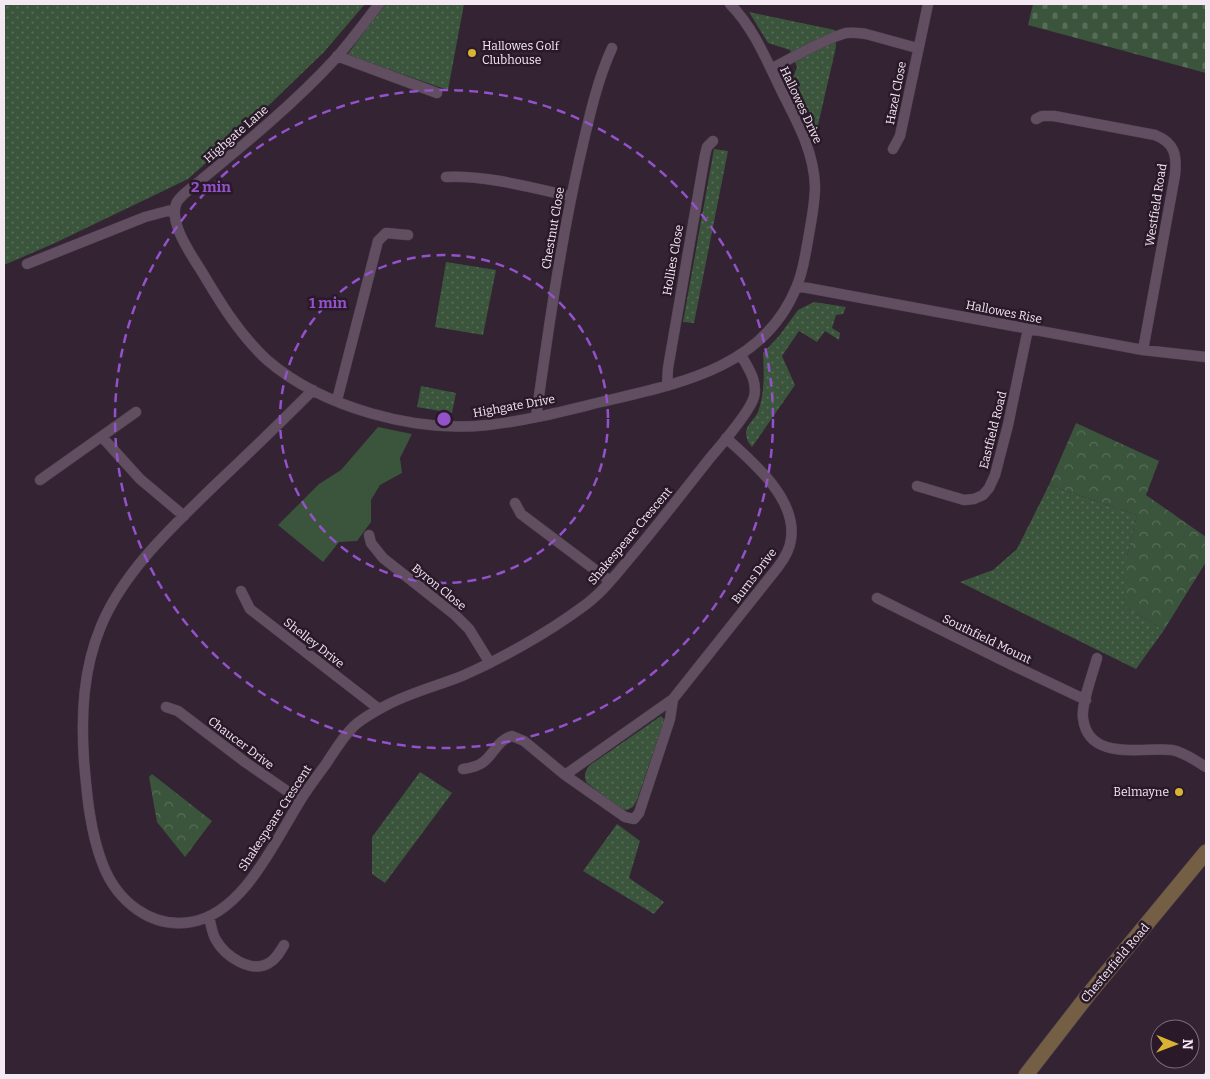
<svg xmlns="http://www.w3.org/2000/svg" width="1210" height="1079" font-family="Bitter,serif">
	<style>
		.grass { fill: url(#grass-dots) }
		.forest { fill: url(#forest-crowns) }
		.cemetery { fill: url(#cemetery-stones) }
		.park { fill: #3a553b }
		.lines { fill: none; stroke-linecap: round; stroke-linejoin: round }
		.minor-casing { stroke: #4e414f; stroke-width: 11 }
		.secondary-casing { stroke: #4e414f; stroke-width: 16 }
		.minor { stroke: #614f61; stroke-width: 10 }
		.secondary { stroke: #745e44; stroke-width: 15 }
		.rail { stroke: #978996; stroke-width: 4 }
		.ring { fill: none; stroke: #9352c9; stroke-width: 2.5; stroke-dasharray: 9 6 }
		.poi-dot { fill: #d9b334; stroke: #291929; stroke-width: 2 }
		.labels { text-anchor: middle; stroke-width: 5; stroke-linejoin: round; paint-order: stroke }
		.poi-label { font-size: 12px; fill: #f4e9f3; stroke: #291929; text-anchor: start }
		.street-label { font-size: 12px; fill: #f4e9f3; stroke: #291929 }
		.centre { fill: #9352c9; stroke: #291929; stroke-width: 2.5 }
		.ring-label { font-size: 15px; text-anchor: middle; font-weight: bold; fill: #9352c9; stroke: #291929; stroke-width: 5; stroke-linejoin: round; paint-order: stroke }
	</style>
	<defs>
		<pattern id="grass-dots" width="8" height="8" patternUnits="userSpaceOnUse" patternTransform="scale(1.25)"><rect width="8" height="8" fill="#3a553b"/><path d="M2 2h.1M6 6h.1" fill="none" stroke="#576d58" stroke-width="1.8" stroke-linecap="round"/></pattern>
		<pattern id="forest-crowns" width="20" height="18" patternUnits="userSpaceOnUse" patternTransform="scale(1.25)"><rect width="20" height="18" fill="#3a553b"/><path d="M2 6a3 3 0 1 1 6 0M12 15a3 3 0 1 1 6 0" fill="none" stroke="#576d58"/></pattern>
		<pattern id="cemetery-stones" width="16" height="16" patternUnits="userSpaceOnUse" patternTransform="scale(1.25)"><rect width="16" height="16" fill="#3a553b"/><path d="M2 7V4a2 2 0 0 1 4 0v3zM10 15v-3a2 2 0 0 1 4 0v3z" fill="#576d58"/></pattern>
	</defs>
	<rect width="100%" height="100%" fill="#332333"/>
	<path class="grass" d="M 4,4 L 365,4 L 324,52 L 243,130 L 188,179 L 55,243 L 4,265 Z
		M 385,4 L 464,4 L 448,90 L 347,55 Z
		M 749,12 L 835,30 L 836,47 L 815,138 L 790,85 L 797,67 L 790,50 L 768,43 Z
		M 714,149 L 728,151 L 694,323 L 683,322 Z
		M 446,262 L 496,270 L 483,335 L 435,327 Z
		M 814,302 L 846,307 L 843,314 L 836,315 L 832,328 L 840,333 L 839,340 L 825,331 L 817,342 L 799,331 L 782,356 L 795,385 L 752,447 C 748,443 746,438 746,432 C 747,424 755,419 758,412 C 765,392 764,373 763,353 L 779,336 L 798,310 Z
		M 421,386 L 456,393 L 452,413 L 417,407 Z
		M 1049,485 L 1137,515 L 1127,556 L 1127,608 L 1164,630 L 1136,669 L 960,582 L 993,570 L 1017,549 Z
		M 661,716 L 664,719 L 663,724 L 637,800 L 633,807 L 627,810 L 621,809 L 587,783 C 583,776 585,771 590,765 Z
		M 420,772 L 452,793 L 385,883 L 372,874 L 372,837 Z
		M 617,824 L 640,841 L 629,878 L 664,902 L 654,914 L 583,871 Z"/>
	<path class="forest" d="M 1076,423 L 1159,461 L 1146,495 L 1206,537 L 1206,562 L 1164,630 L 1127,608 L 1127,556 L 1137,515 L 1049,485 Z
		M 152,774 L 212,821 L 185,857 L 157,822 L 149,777 Z"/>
	<path class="cemetery" d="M 1033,4 L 1206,4 L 1206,73 L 1028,25 Z"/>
	<path class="park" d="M 378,427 L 412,434 L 400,458 L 402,473 L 380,485 L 371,500 L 371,522 L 357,541 L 339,542 L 323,562 L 278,525 L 319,484 L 341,470 Z"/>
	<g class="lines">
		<defs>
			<path id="minor" d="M 379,4 C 365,22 351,41 336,58 C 290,108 236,151 184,194 C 182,196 178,200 177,202 C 167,221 192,256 202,272 C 221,304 240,335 267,360 C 323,408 416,433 488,425 C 526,421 564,411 601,402 C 677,384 763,369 796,288 C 803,273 805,256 808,240 C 811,222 815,204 815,186 C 814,154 799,125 785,98 C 769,66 755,29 730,4
				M 337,56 L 437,93
				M 771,69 C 792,58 824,39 846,33 C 853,32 859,33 866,34 L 917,48
				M 1036,119 L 1042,116 L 1054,116 L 1155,135 C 1175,143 1177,155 1175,175 L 1143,350
				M 893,149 L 900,136 L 928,4
				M 446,177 C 488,175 531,188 571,196
				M 27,264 L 145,217 L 175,209
				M 797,286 L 1143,350 L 1206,357
				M 667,386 L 668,368 L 705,155 L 707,147 L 713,141
				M 313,390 C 281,422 248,454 215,485 C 172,527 124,571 101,626 C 83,669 81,715 84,761 C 87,796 90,832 103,865 C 117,901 151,929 191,922 C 243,914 275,841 300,801 C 308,788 317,776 326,764 C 334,752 342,738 353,727 C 361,719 374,712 385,706 C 409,693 437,686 462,676 C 501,659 547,633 581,608 C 600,595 614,577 629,559 C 657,526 683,492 710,458 C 721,445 750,412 754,397 C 758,381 748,368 741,355
				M 337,400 L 378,241 L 386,233 L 408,235
				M 536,417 C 548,332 560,246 579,161 C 588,123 596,83 612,48
				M 102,437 L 140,479 L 184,516
				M 40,480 L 136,412
				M 917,486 L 964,500 L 974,499 L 983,495 L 989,488 L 995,475 L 1008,425 L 1028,329
				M 515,503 L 521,514 L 610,581
				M 369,535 L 371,543 L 383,558 L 455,615 L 469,629 L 490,663
				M 241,591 L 250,609 L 379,709
				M 877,598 L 1012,665 L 1086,700
				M 1097,658 C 1093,673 1081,704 1083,718 C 1088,762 1143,747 1172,750 C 1184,752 1196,761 1206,767
				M 166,707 L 178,711 L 245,762 L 300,800
				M 463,769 C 470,768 476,767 482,763 C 494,755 497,740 512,736 L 524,741 L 565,775 L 673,699 L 778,567 C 784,559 790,550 791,539 C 797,499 753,462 726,438
				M 565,775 L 625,817 L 634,819 L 639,813 L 670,719 L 673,699
				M 209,917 C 211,924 212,934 216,940 C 225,956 251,974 269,963 C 276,959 280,952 284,945"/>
			<path id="secondary" d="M 1026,1075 L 1088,995 L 1206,852"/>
		</defs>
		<use href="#minor" class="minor-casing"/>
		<use href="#secondary" class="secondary-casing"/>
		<use href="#minor" class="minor"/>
		<use href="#secondary" class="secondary"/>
		<path class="rail" d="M 1206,1075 L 1206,1074"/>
	</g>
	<g class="ring">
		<circle cx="444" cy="419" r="164"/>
		<circle cx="444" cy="419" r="329"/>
	</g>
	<g class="poi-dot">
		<circle cx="472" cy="53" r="5"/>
		<circle cx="1179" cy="792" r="5"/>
	</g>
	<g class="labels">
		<g class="poi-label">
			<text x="482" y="50">Hallowes Golf<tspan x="482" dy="14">Clubhouse</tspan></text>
			<text x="1169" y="796" text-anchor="end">Belmayne</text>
		</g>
		<g class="street-label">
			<text transform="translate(896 93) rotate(-79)" y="4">Hazel Close</text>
			<text transform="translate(801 105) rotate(65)" y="4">Hallowes Drive</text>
			<text transform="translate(236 134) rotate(-41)" y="4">Highgate Lane</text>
			<text transform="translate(1156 205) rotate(-81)" y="4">Westfield Road</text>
			<text transform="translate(553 228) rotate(-80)" y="4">Chestnut Close</text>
			<text transform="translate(673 260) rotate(-80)" y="4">Hollies Close</text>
			<text transform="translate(1004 312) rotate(11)" y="4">Hallowes Rise</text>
			<text transform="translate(514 406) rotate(-10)" y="4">Highgate Drive</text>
			<text transform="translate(993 430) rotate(-76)" y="4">Eastfield Road</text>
			<text transform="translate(630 536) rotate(-50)" y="4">Shakespeare Crescent</text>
			<text transform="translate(754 576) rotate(-53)" y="4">Burns Drive</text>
			<text transform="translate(439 587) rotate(39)" y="4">Byron Close</text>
			<text transform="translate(987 639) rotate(26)" y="4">Southfield Mount</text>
			<text transform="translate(314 643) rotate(38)" y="4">Shelley Drive</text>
			<text transform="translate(241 743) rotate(37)" y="4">Chaucer Drive</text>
			<text transform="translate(275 818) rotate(-57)" y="4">Shakespeare Crescent</text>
			<text transform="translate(1115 963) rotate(-50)" y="4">Chesterfield Road</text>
		</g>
	</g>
	<circle cx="444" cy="419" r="8" class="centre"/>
	<g class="ring-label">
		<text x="211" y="192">2 min</text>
		<text x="328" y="308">1 min</text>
	</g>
	<rect width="1210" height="1079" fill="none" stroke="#f4e9f3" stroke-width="10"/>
	<g transform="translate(1175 1044) rotate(91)"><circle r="24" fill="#291929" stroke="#7a6c7a"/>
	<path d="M0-4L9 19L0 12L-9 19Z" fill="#d9b334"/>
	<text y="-8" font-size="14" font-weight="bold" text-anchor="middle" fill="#f4e9f3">N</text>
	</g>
</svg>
